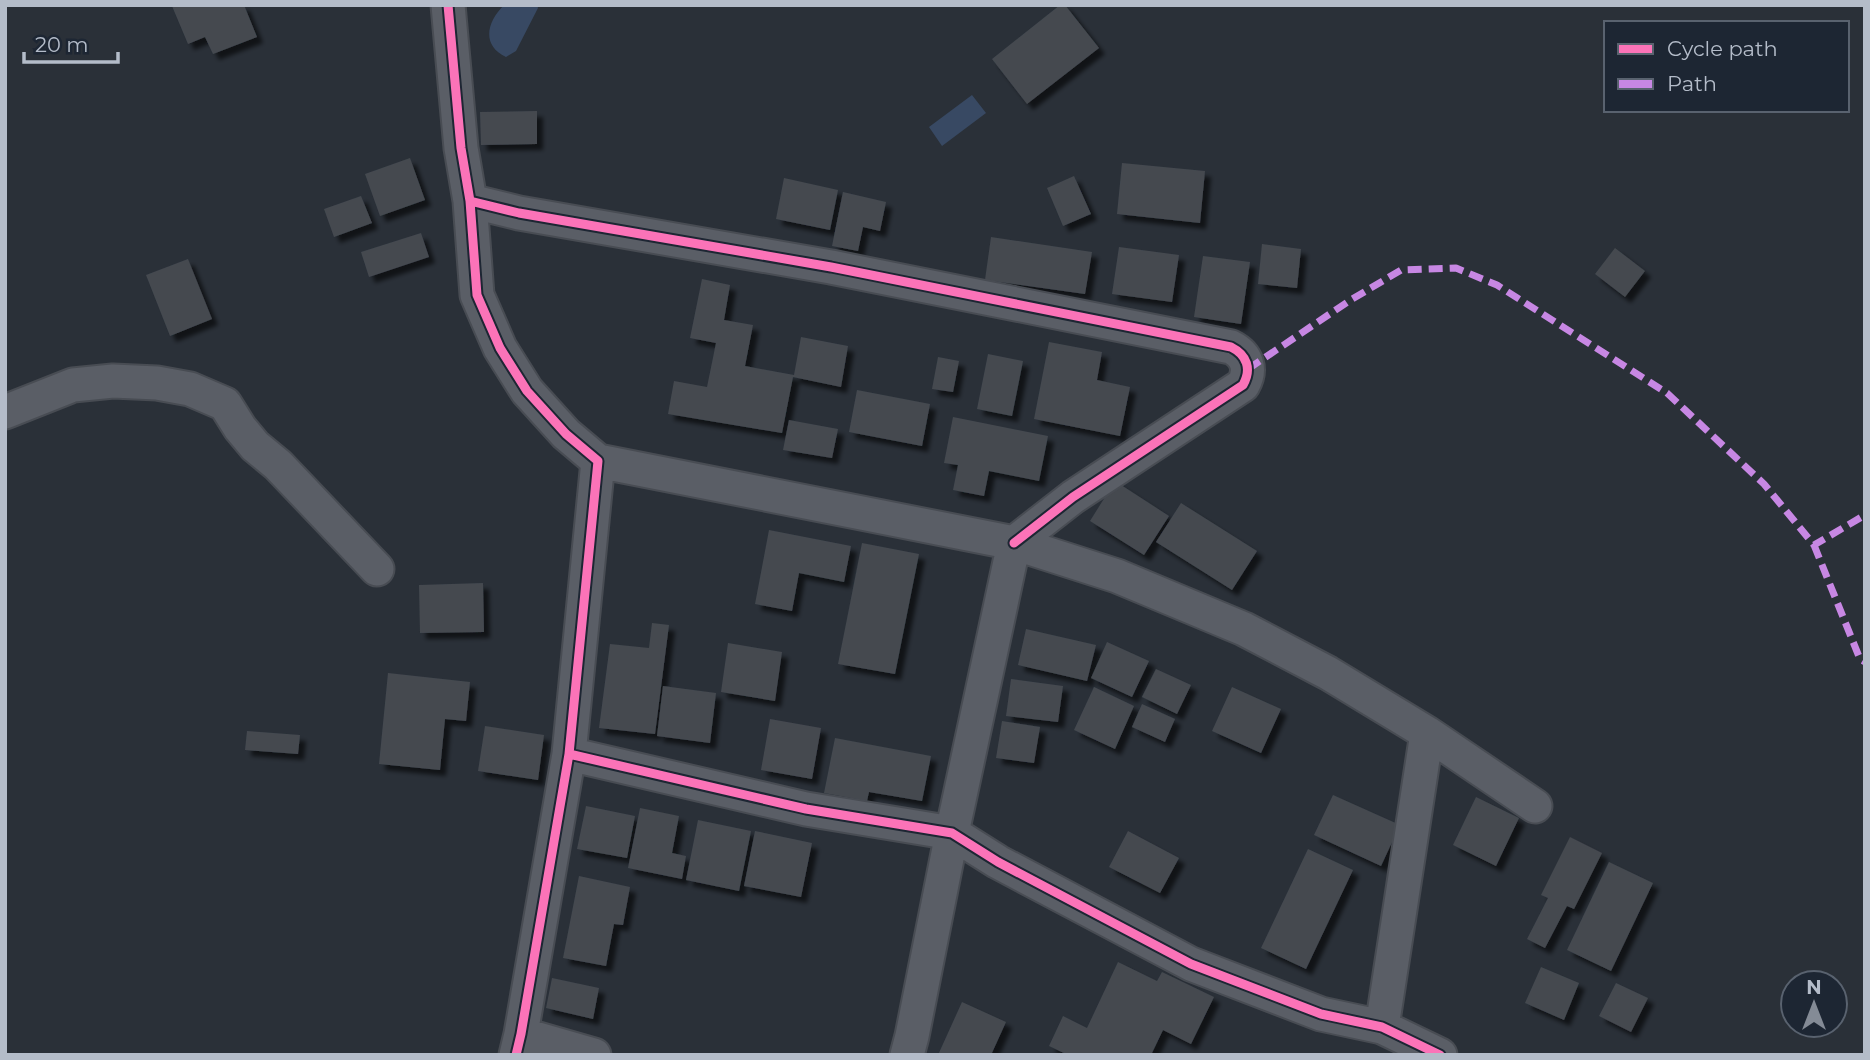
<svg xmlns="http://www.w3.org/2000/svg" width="1870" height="1060" font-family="Montserrat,sans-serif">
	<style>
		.water { fill: #384963 }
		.building { fill: #444950; filter: url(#shadow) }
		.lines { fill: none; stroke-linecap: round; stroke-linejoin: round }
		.minor-casing { stroke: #484c53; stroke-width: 37 }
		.minor { stroke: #5a5e66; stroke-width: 33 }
		.quiet { stroke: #c787e3; stroke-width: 7; stroke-dasharray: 14 7; stroke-linecap: butt }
		.cycleway-casing { stroke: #1d2633; stroke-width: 13 }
		.cycleway { stroke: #fb73b8; stroke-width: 9 }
	</style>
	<defs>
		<filter id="shadow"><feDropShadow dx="6" dy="6" stdDeviation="2" flood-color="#0009"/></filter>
	</defs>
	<rect width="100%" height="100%" fill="#2a3038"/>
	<path class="water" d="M 504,5 L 537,5 L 538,8 L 516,51 L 506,57 C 481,45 487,22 504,5 Z
		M 972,95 L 986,113 L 942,146 L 929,127 Z"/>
	<path class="building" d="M 174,5 L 244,5 L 257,37 L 213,54 L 205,37 L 188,44 L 172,6 Z
		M 1060,5 L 1065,5 L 1099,48 L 1027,104 L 992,59 Z
		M 537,111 L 537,144 L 481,145 L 480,112 Z
		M 410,158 L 425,200 L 380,216 L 365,174 Z
		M 1122,163 L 1205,171 L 1200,223 L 1117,214 Z
		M 1074,176 L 1091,214 L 1063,226 L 1047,188 Z
		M 784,178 L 838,190 L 830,230 L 776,219 Z
		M 843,192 L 886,202 L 880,231 L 863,227 L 858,251 L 832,246 Z
		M 361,196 L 372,223 L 334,237 L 324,209 Z
		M 421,233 L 429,257 L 369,277 L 361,252 Z
		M 991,237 L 1092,252 L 1085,294 L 985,280 Z
		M 1262,244 L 1301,249 L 1297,288 L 1258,284 Z
		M 1119,247 L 1179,255 L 1172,302 L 1112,294 Z
		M 1615,248 L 1645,271 L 1625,297 L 1595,274 Z
		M 1203,256 L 1250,262 L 1241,324 L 1194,317 Z
		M 188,259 L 212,319 L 170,336 L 146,275 Z
		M 702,279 L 730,285 L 724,320 L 753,325 L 745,366 L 794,375 L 801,337 L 848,346 L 841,387 L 793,377 L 782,433 L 668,414 L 674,381 L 707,387 L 716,343 L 690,338 Z
		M 1049,342 L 1102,352 L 1097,380 L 1130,387 L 1120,436 L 1034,419 Z
		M 988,354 L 1023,361 L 1012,416 L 977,409 Z
		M 938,357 L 959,361 L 953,392 L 932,389 Z
		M 857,390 L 930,404 L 922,446 L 849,432 Z
		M 953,417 L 1048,436 L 1039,481 L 989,471 L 984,496 L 953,490 L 958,465 L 944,463 Z
		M 789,420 L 838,429 L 832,458 L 783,450 Z
		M 1115,481 L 1169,516 L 1144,555 L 1090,521 Z
		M 1181,503 L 1257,551 L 1232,590 L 1156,542 Z
		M 769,530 L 851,546 L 844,582 L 799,573 L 792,611 L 755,604 Z
		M 862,543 L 919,554 L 895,674 L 838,664 Z
		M 483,583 L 484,632 L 420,633 L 419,585 Z
		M 652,623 L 669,625 L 655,734 L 599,728 L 610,644 L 649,648 Z
		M 1026,629 L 1096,645 L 1087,681 L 1018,665 Z
		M 1107,642 L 1149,661 L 1132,697 L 1091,678 Z
		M 728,643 L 782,652 L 775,701 L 721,692 Z
		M 1156,669 L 1191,685 L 1177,714 L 1142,697 Z
		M 388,673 L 470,682 L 466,721 L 445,719 L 440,770 L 379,764 Z
		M 1011,679 L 1063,686 L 1058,722 L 1006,716 Z
		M 663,686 L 716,693 L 710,743 L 657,736 Z
		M 1094,687 L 1134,706 L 1115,749 L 1074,730 Z
		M 1232,687 L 1281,709 L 1261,753 L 1212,731 Z
		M 1142,704 L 1175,719 L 1165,742 L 1132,727 Z
		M 770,719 L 821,728 L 812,779 L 761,770 Z
		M 1002,721 L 1040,727 L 1034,763 L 996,758 Z
		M 485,726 L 544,735 L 538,780 L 478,771 Z
		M 247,731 L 300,735 L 298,754 L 245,750 Z
		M 835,738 L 931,756 L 922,801 L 869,792 L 867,801 L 824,793 Z
		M 1333,795 L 1400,825 L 1381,866 L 1314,835 Z
		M 1476,797 L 1519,818 L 1496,866 L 1453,845 Z
		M 586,806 L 635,816 L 627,858 L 577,849 Z
		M 640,808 L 679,816 L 672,853 L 686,856 L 682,879 L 628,868 Z
		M 698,820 L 751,831 L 739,891 L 686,880 Z
		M 755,831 L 812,843 L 801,897 L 744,886 Z
		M 1128,831 L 1179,858 L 1160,893 L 1109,867 Z
		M 1570,837 L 1602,853 L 1574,909 L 1567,906 L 1545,948 L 1527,939 L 1548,898 L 1541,895 Z
		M 1308,849 L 1353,870 L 1306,969 L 1261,948 Z
		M 1609,862 L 1653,883 L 1611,971 L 1567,950 Z
		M 579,876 L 630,887 L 623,925 L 614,924 L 606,966 L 563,958 Z
		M 1118,962 L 1157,981 L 1162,972 L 1214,997 L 1191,1044 L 1163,1030 L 1151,1055 L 1068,1055 L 1049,1046 L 1063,1016 L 1087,1028 Z
		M 1541,967 L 1579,983 L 1564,1020 L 1525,1003 Z
		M 552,978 L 599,988 L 593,1019 L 546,1008 Z
		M 1616,983 L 1648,998 L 1631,1032 L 1599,1016 Z
		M 962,1002 L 1006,1022 L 991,1055 L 938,1055 Z"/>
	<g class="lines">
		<defs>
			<path id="minor" d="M 448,5 L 461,148 L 470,201 L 477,295 L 500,348 L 527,391 L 566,434 L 598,461 L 569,754 L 521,1034 L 516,1055
				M 470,201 L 519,213 L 831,267 L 1231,347 C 1247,355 1252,369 1243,385 L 1073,497 L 1014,543
				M 5,412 L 73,385 L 113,381 L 157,383 L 190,389 L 225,404 L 240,428 L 255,446 L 278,465 L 377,569
				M 598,461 L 1014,543 L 952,833 L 912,1036 L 907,1055
				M 1014,543 L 1117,576 L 1244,629 L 1328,673 L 1427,733 L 1535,806
				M 569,754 L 806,809 L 952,833 L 998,862 L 1191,964 L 1321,1014 L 1382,1027 L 1440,1055
				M 1382,1027 L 1427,733
				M 521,1034 L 594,1055"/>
		</defs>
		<use href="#minor" class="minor-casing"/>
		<use href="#minor" class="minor"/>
		<path class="quiet" d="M 1248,369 L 1349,301 L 1401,270 L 1456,268 L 1497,285 L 1667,393 L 1764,484 L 1814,545 L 1865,515
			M 1814,545 L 1860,659 L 1865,662"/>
		<defs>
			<path id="cycleway" d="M 448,5 L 461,148 L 470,201 L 477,295 L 500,348 L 527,391 L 566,434 L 598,461 L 569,754 L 521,1034 L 516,1055
				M 470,201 L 519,213 L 831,267 L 1231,347 C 1247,355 1252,369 1243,385 L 1073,497 L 1014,543
				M 569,754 L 806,809 L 952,833 L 998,862 L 1191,964 L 1321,1014 L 1382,1027 L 1440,1055"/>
		</defs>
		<use href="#cycleway" class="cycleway-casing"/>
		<use href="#cycleway" class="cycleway"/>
	</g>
	<rect width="1870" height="1060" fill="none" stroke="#b4bcc9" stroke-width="14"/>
	<rect x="1604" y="21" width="245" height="91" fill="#1d2633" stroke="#59626f" stroke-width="2"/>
	<rect x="1618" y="44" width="35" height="10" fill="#fb73b8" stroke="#59626f" stroke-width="2"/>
	<text x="1667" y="56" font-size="21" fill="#b4bcc9">Cycle path</text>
	<rect x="1618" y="79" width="35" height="10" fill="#c787e3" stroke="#59626f" stroke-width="2"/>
	<text x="1667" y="91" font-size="21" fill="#b4bcc9">Path</text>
	<g transform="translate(1814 1004)"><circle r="33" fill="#1d2633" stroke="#59626f" stroke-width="2"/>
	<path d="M0-5L12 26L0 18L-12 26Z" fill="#848b96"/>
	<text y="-10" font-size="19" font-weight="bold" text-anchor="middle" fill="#b4bcc9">N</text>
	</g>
	<path d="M24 52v10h94v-10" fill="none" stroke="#b4bcc9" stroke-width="3.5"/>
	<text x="35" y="52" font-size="21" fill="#b4bcc9" stroke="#1d2633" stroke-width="5" paint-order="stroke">20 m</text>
</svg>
